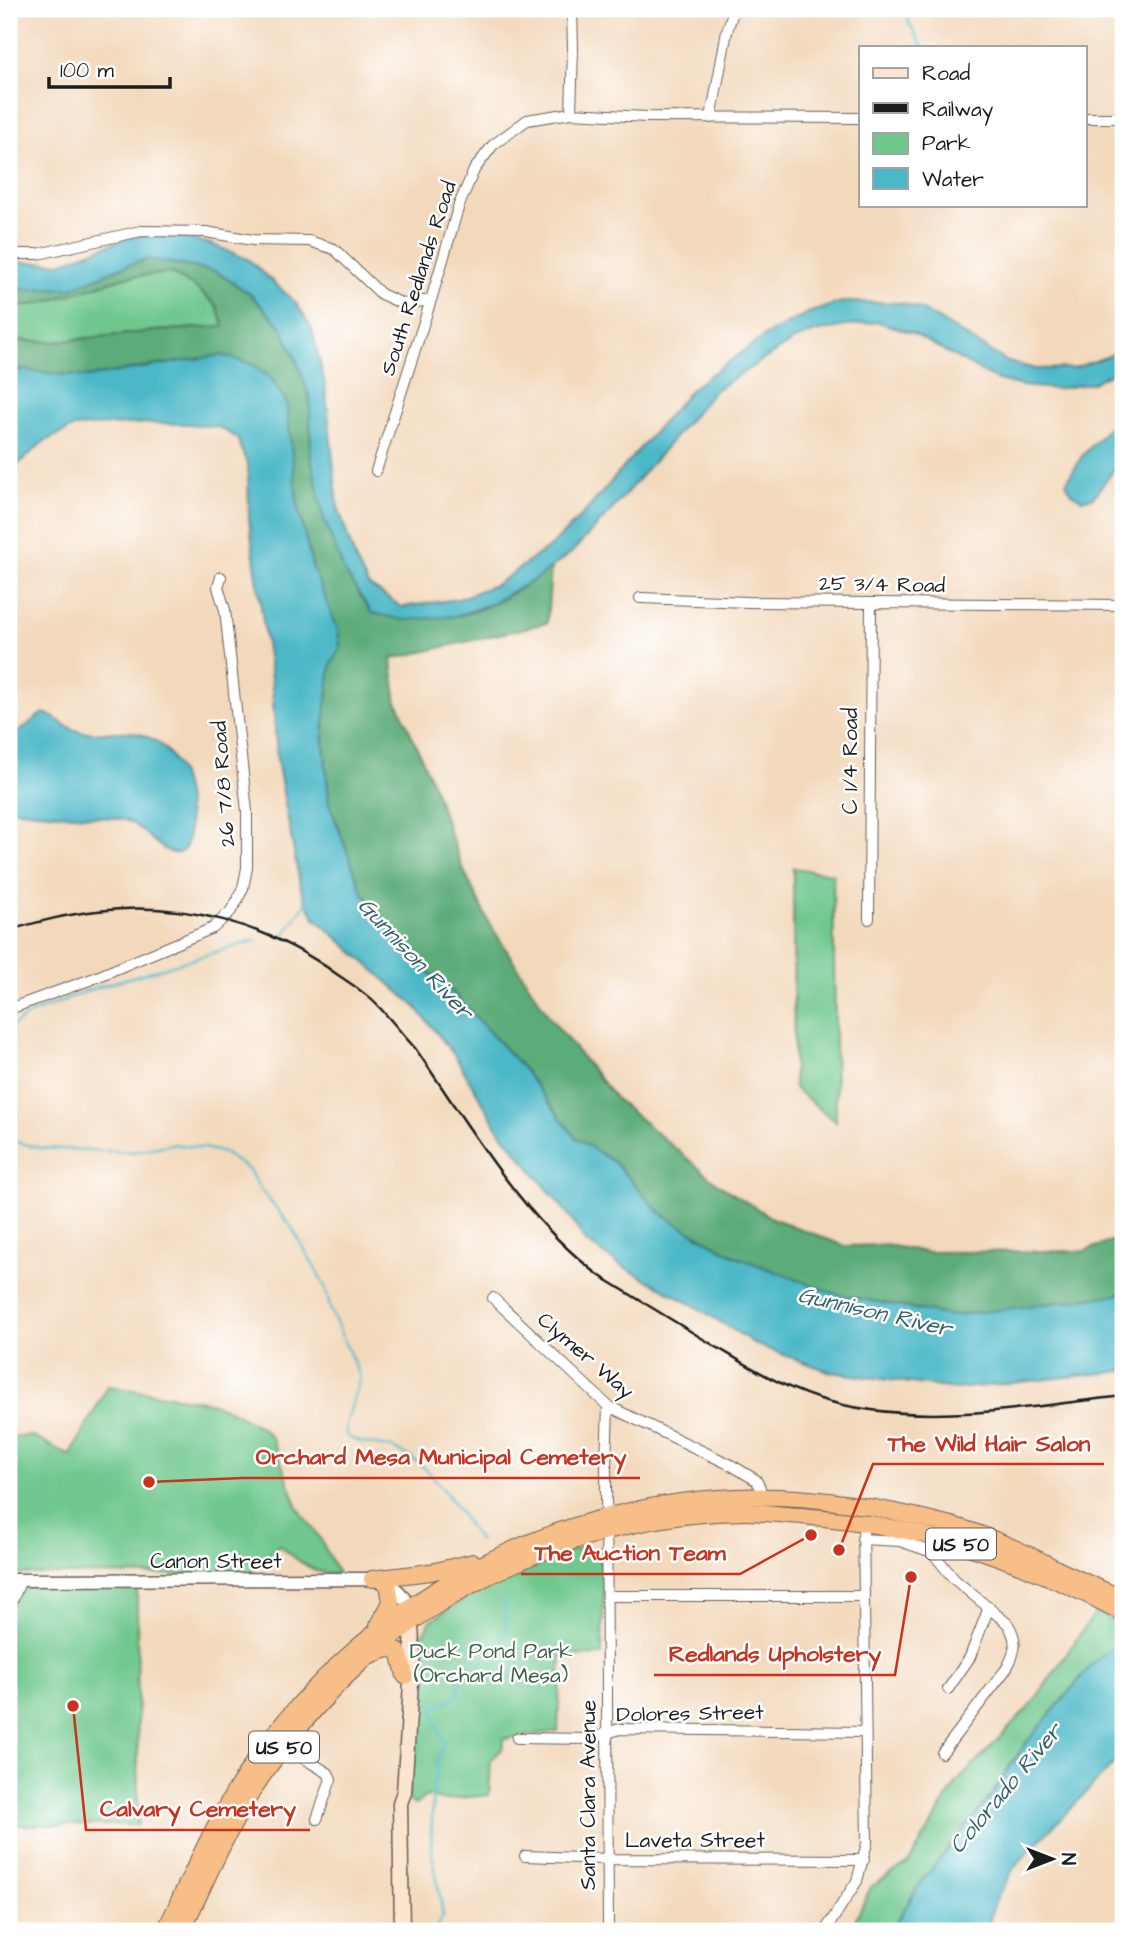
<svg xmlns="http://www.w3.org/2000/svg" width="1132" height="1940" font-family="'Architects Daughter',sans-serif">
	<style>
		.green { fill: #6fc88e; stroke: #467255; stroke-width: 2 }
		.forest { fill: #5bac79; stroke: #3c644a; stroke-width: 2 }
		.water { fill: #4cb8c7; stroke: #346a72; stroke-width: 2 }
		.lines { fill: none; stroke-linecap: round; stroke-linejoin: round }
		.stream { stroke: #4cb8c7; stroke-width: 2.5 }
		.minor-casing { stroke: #675e54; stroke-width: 12 }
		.tertiary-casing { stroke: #675e54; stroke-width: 15 }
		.secondary-casing { stroke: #675e54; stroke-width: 17 }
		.trunk-casing { stroke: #675e54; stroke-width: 18 }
		.minor { stroke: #fff; stroke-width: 10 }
		.tertiary { stroke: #fff; stroke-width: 12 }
		.secondary { stroke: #fce5cf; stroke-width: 14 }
		.trunk { stroke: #f7be88; stroke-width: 16 }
		.rail { stroke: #1c1c1c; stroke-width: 2.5 }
		.labels { text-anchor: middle; stroke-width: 5; stroke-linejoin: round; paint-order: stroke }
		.shield { fill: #fff; stroke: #606060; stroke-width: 2 }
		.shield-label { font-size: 19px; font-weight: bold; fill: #1c1c1c }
		.street-label { font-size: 21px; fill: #1c1c1c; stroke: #fff }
		.park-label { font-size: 21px; fill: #3d614a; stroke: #fff }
		.water-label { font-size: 23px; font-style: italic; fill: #326269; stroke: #fff }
		.leader { fill: none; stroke: #c8321e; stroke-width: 2.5 }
		.callout-dot { fill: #c8321e; stroke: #fff; stroke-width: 2.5 }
		.callout-label { font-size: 23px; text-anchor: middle; font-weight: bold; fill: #c8321e; stroke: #fff; stroke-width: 5; stroke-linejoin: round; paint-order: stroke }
	</style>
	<rect width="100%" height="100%" fill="#fff"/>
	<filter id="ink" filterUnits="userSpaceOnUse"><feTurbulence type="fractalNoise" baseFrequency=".0143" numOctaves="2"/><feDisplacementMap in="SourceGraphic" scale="14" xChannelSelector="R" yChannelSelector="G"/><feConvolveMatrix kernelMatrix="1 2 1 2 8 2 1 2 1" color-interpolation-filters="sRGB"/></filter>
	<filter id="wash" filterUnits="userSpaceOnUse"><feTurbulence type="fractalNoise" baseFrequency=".00686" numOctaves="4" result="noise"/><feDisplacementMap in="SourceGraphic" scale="28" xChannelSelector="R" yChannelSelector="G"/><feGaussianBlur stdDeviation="1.57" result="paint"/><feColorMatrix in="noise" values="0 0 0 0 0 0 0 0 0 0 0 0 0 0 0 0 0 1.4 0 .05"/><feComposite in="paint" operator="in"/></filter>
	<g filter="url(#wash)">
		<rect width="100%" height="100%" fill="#f3d9bc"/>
		<path class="green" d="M 171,273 L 196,288 L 217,306 L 224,327 L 155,331 L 53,342 L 9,340 L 9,309 L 46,302 L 125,277 Z
			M 793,868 L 833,874 L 836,1122 L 794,1088 Z
			M 108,1386 L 209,1402 L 227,1409 L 262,1428 L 272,1438 L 298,1508 L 320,1538 L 338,1574 C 314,1575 297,1560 279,1545 L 250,1575 L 9,1574 L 9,1437 L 32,1436 L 70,1456 Z
			M 588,1548 L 598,1555 L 604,1574 L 602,1655 L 561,1656 L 558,1731 L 504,1739 L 502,1749 L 491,1760 L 489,1795 L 442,1800 L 426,1796 L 415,1805 L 408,1800 L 417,1721 L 421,1641 L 430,1621 L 505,1573 L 573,1549 Z
			M 9,1587 L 137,1587 L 138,1825 L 9,1825 Z
			M 1096,1611 L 1123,1625 L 1123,1641 L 1093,1663 L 1012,1762 L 991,1796 L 919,1885 L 891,1931 L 850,1931 L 871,1887 L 910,1861 L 956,1783 L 1032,1704 Z"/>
		<path class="forest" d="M 148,259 L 215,271 L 249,293 L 281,326 L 294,354 L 310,398 L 311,458 L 344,571 L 372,613 C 399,614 428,619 454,616 C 482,614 528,585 551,568 L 547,623 L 392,659 L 396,699 L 432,782 L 462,867 L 488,921 L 550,1018 L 616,1099 L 718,1184 L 772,1218 L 845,1246 L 886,1245 L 926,1252 L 1085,1251 L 1123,1237 L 1123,1294 L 951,1316 L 835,1294 L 737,1257 L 679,1225 L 658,1211 L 616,1164 L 575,1137 L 521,1066 L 452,992 L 428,972 L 363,894 L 329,803 L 323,732 L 331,664 L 340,647 L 338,630 L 313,569 L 298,508 L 286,402 L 168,363 L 87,377 L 20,370 L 9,374 L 9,340 L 53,342 L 155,331 L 224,326 L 217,306 L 196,288 L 171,273 L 125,277 L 46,302 L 9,309 L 9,289 L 72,288 L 122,267 Z"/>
		<path class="water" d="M 152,234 L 182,237 L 211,244 L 248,259 L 296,303 L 312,329 L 325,385 L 338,507 L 356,561 L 368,585 L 402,607 L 458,599 L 497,584 L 552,545 L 586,511 L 692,388 L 769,333 L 808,313 L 842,302 L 901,303 L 923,310 L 1008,362 L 1036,369 L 1074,368 L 1109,356 L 1123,347 L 1123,367 L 1092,383 L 1057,389 L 1022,386 L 995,379 L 912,333 L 879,322 L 845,326 L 815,332 L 794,340 L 714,391 L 610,512 L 571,553 L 536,579 L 487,605 L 456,616 L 404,620 L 372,613 L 344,571 L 323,516 L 311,458 L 310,398 L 294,354 L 281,326 L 249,293 L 215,271 L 148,259 L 122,267 L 72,288 L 9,289 L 9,262 L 61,263 L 130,237 Z
			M 221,355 L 254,365 L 274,382 L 286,402 L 298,508 L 313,569 L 338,630 L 340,648 L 331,664 L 323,732 L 329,803 L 363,894 L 428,972 L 452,992 L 521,1066 L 575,1137 L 616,1164 L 658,1211 L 679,1225 L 737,1257 L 835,1294 L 951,1316 L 1123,1294 L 1123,1371 L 955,1389 L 831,1372 L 757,1345 L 695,1306 L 618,1264 L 586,1242 L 567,1213 L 499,1130 L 455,1056 L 416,1007 L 316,919 L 306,903 L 300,885 L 277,760 L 272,686 L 249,520 L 248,466 L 237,438 L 218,427 L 189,424 L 149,423 L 74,427 L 43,442 L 9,473 L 9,374 L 20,370 L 87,377 Z
			M 1123,412 L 1123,458 L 1093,497 L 1082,500 L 1071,492 L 1066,483 L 1082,456 Z
			M 44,713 C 58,717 66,730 82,732 C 98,734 114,731 130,732 C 177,738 188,785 189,826 C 189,834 188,851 178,853 C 164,856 143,828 130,822 C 118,817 101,817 88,816 C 62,814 35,813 9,808 L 9,733 C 30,729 28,720 44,713 Z
			M 1123,1641 L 1123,1754 L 1015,1866 L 994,1903 L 987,1931 L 891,1931 L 919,1885 L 991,1796 L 1025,1744 L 1093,1663 Z"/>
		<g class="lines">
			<path class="stream" d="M 907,9 L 909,23 L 923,47
				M 1085,127 L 1123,127
				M 284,935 L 306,903
				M 9,1028 L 30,1014 L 89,990 L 256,940
				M 9,1140 L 40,1148 L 132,1152 L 172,1144 L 204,1148 L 224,1153 L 249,1170 L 260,1189 L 291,1226 L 325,1286 L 331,1311 L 360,1377 L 346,1425 L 346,1435 C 359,1446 381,1443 397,1450 C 436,1467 455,1508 479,1541
				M 435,1931 L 443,1915 L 431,1845 L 433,1789 L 439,1755 L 445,1743 L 435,1720 L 434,1709 C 442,1703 452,1701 459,1694 L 460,1675 L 493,1657 L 507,1634 L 504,1601"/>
		</g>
	</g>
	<g filter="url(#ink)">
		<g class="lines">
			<defs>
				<path id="minor" d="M 571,113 L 573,49 L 572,9
					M 711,118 L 727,31 L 734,9
					M 1085,118 L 1123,118
					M 9,254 L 38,254 L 141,231 L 206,232 L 253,240 L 309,241 L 334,249 L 381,294 L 403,304 L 431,300
					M 376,471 L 431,300 L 459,205 L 474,170 L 493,145 L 527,120 L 571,113 L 647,117 L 861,118
					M 640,598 L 748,602 L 1123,605
					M 869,919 L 871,603
					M 9,1009 L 92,979 L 213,928 L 230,912 L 237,901 L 243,888 L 247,868 L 247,811 L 225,610 L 218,587 L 221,577
					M 493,1298 L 608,1406 L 731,1465 L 756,1480 L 760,1488 L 761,1498
					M 862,1539 L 900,1541 L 932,1552 L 954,1579 L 1008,1624 C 1018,1641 1016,1651 1007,1668 L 942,1753
					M 607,1596 L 863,1596
					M 9,1608 L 21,1580
					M 948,1689 L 970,1657 L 989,1607
					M 517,1738 L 591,1739 L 619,1729 L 865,1732
					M 287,1740 L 287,1744 L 295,1753 L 328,1773 L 331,1779 L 317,1819
					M 525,1856 L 607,1859 L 864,1860
					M 608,1931 L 606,1465 L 608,1406
					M 825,1931 L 857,1881 L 867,1843 L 863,1521"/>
				<path id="tertiary" d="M 9,1580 L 372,1579 C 392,1585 401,1589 409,1608"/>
				<path id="secondary" d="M 402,1931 L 400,1803 L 404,1792 L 413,1652 L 410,1616"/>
				<path id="trunk" d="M 372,1579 L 431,1572 L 473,1562
					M 378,1626 L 391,1602 L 388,1584
					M 374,1654 L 388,1649 L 397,1650 L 400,1655 L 405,1676
					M 165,1931 C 192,1873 218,1813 255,1760 C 364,1604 546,1505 737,1497 C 809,1494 882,1507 951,1525 C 989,1535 1025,1552 1059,1570 C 1080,1580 1102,1589 1123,1599
					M 182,1931 C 209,1875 233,1815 271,1764 C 305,1718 347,1671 393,1636 C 492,1560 620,1513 745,1512 C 763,1512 783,1515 802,1516 C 922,1525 1017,1557 1123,1613"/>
			</defs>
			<use href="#minor" class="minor-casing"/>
			<use href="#tertiary" class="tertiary-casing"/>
			<use href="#secondary" class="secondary-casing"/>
			<use href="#trunk" class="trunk-casing"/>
			<use href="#minor" class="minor"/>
			<use href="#tertiary" class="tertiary"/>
			<use href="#secondary" class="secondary"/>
			<use href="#trunk" class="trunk"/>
			<path class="rail" d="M 9,930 C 38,922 67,914 97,911 C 183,900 269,925 338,975 C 353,985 368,995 380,1008 C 392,1021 403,1035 415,1048 C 470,1127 522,1218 600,1276 C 638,1299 675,1322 713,1345 C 747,1365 780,1386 817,1398 C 915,1429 1024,1407 1123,1396"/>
		</g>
	</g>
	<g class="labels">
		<g class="shield">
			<rect x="926" y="1528.5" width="70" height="31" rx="5"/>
			<rect x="249" y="1731.5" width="70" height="31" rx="5"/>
		</g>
		<g class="shield-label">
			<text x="961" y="1551">US 50</text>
			<text x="284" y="1754">US 50</text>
		</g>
		<g class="street-label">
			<text transform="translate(418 278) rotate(-72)" y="7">South Redlands Road</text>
			<text transform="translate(882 584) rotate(1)" y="7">25 3/4 Road</text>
			<text transform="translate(850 761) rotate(-90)" y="7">C 1/4 Road</text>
			<text transform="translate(223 784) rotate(-94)" y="7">26 7/8 Road</text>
			<text transform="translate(586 1355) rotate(41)" y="7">Clymer Way</text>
			<text x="216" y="1568">Canon Street</text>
			<text transform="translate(690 1713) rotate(-1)" y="7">Dolores Street</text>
			<text transform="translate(588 1795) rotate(-90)" y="7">Santa Clara Avenue</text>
			<text x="695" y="1847">Laveta Street</text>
		</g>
		<g class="park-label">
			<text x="491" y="1658">Duck Pond Park<tspan x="491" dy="24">(Orchard Mesa)</tspan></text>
		</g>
		<g class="water-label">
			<text transform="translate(416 958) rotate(47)" y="8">Gunnison River</text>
			<text transform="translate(875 1311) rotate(13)" y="8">Gunnison River</text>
			<text transform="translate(1005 1788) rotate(-50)" y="8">Colorado River</text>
		</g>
	</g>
	<path class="leader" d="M839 1550L873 1464H1104M149 1482L242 1478H640M811 1535L740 1574H521M911 1577L895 1675H654M73 1706L86 1830H310"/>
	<g class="callout-dot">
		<circle cx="839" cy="1550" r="7"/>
		<circle cx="149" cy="1482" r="7"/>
		<circle cx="811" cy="1535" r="7"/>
		<circle cx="911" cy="1577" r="7"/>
		<circle cx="73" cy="1706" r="7"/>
	</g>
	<g class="callout-label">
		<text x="989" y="1451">The Wild Hair Salon</text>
		<text x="441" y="1464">Orchard Mesa Municipal Cemetery</text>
		<text x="630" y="1560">The Auction Team</text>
		<text x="775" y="1661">Redlands Upholstery</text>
		<text x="198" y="1816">Calvary Cemetery</text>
	</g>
	<rect width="1132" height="1940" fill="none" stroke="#fff" stroke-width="35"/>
	<rect x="859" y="46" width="228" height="161" fill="#ffffff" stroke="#a4a4a4" stroke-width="2"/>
	<rect x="873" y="68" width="35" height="10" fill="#fce5cf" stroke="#a4a4a4" stroke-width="2"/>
	<text x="922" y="80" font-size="21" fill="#1c1c1c">Road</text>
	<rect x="873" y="103" width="35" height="10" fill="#1c1c1c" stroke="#a4a4a4" stroke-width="2"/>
	<text x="922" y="116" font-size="21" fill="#1c1c1c">Railway</text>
	<rect x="873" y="133" width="35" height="21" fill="#6fc88e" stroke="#a4a4a4" stroke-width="2"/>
	<text x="922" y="150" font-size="21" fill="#1c1c1c">Park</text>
	<rect x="873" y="168" width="35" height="21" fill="#4cb8c7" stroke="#a4a4a4" stroke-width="2"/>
	<text x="922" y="186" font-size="21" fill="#1c1c1c">Water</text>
	<g transform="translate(1052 1859) rotate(90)" stroke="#ffffff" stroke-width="5" paint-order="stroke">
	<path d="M0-5L12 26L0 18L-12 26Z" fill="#1c1c1c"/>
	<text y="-10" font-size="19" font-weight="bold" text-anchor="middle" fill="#1c1c1c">N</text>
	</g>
	<path d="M49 77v10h121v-10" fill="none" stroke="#1c1c1c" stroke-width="3.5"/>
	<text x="60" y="77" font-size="21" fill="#1c1c1c" stroke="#ffffff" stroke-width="5" paint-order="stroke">100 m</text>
</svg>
